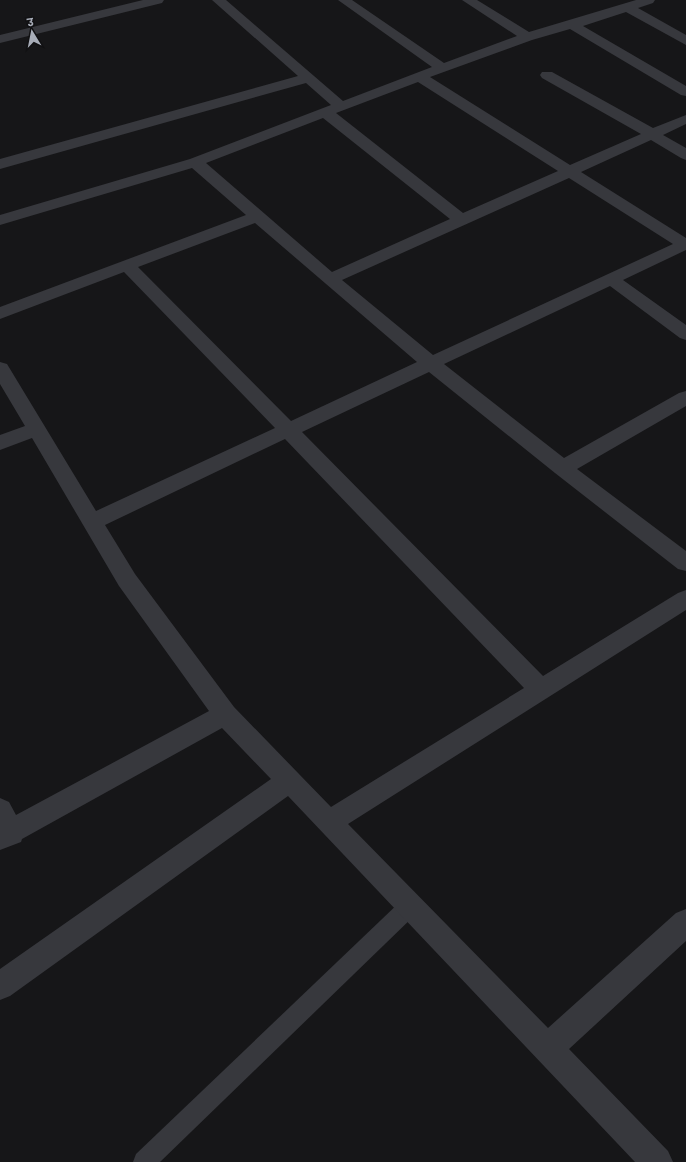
<svg xmlns="http://www.w3.org/2000/svg" width="686" height="1162" font-family="Poppins,'Noto Sans Devanagari',sans-serif">
	<style>
		.lines { fill: none; stroke-linecap: round; stroke-linejoin: round }
		.lane { fill: #37383d; fill-rule: evenodd }
		.street { fill: #37383d; fill-rule: evenodd }
	</style>
	<rect width="100%" height="100%" fill="#161618"/>
	<g class="lines">
		<path class="lane" d="M 410,896 L 417,899 L 420,906 L 417,913 L 160,1162 L 133,1162 L 136,1154 L 403,899 Z"/>
		<path class="street" d="M 143,0 L 164,0 L 162,3 L 0,43 L 0,35 Z
			M 212,0 L 226,0 L 343,101 L 432,67 L 338,0 L 352,0 L 444,63 L 517,36 L 462,0 L 477,0 L 529,32 L 636,0 L 655,0 L 653,3 L 638,8 L 686,35 L 686,45 L 626,12 L 583,26 L 686,86 L 686,96 L 681,95 L 570,29 L 532,40 L 430,77 L 570,165 L 641,134 L 542,78 L 540,75 L 542,72 L 552,72 L 653,128 L 686,115 L 686,124 L 663,135 L 686,148 L 686,160 L 681,158 L 651,140 L 581,172 L 686,238 L 686,250 L 623,280 L 686,325 L 686,340 L 680,338 L 610,286 L 444,364 L 564,458 L 679,393 L 686,391 L 686,406 L 577,469 L 686,551 L 686,571 L 678,569 L 555,473 L 429,372 L 302,432 L 543,676 L 678,593 L 686,590 L 686,610 L 348,824 L 548,1028 L 676,913 L 686,909 L 686,941 L 569,1049 L 668,1151 L 673,1162 L 635,1162 L 288,796 L 10,996 L 0,1000 L 0,969 L 271,779 L 222,728 L 22,839 L 21,842 L 0,850 L 0,798 L 9,802 L 16,815 L 209,711 L 119,586 L 32,438 L 0,450 L 0,435 L 25,426 L 0,384 L 0,362 L 7,364 L 96,511 L 275,428 L 124,272 L 0,319 L 0,307 L 246,215 L 192,168 L 0,225 L 0,215 L 190,159 L 331,105 L 306,83 L 0,169 L 0,159 L 298,76 ZM 418,82 L 558,171 L 463,213 L 336,113 ZM 323,118 L 450,219 L 332,272 L 206,163 ZM 569,178 L 673,244 L 433,355 L 342,280 ZM 255,223 L 417,362 L 291,421 L 138,267 ZM 285,439 L 524,688 L 331,807 L 234,707 L 135,574 L 105,525 Z"/>
	</g>
	<g transform="translate(32 32) rotate(350)" stroke="#111113" stroke-width="3" paint-order="stroke">
	<path d="M0-3L7 15L0 10L-7 15Z" fill="#a8adb8"/>
	<text y="-6" font-size="11" font-weight="bold" text-anchor="middle" fill="#a8adb8">उ</text>
	</g>
</svg>
